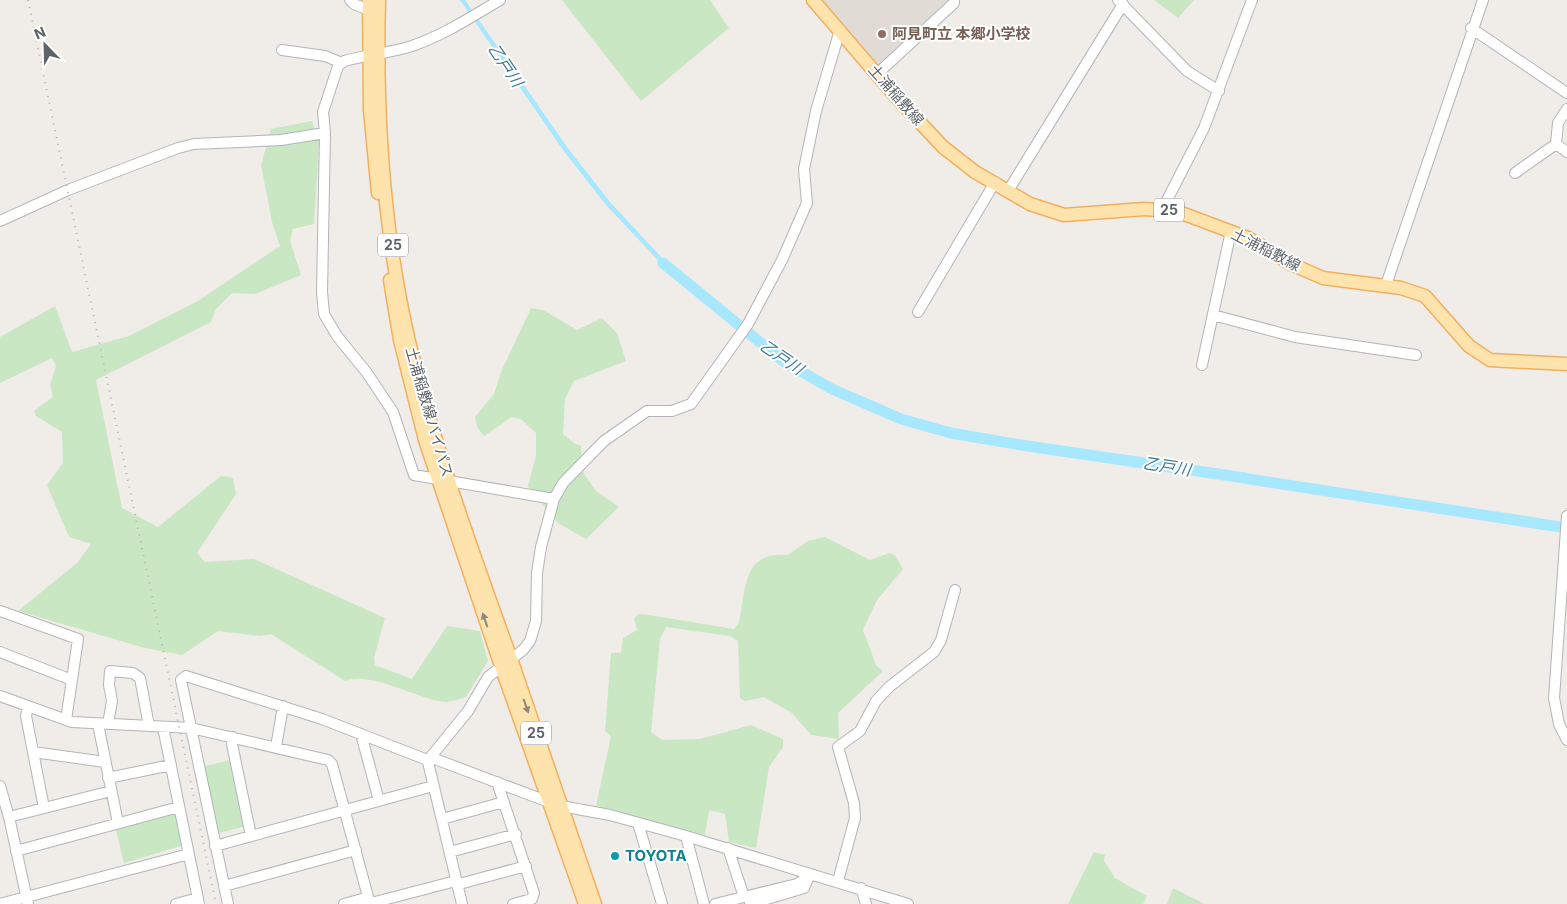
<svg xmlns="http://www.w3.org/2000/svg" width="1567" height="904" font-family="Inter,'Noto Sans JP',sans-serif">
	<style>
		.education { fill: #e0dcd5 }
		.green { fill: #cae7c4 }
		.water { fill: #a8e8ff }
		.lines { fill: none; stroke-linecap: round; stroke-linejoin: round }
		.river { stroke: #a8e8ff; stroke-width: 11 }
		.minor-casing { stroke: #b2b5b9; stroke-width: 12 }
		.major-casing { stroke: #f1af5f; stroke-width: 15 }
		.minor { stroke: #fff; stroke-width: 10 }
		.major { stroke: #ffe3ad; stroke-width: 12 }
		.rail { stroke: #b3b4b5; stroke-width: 2; stroke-dasharray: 1 6; stroke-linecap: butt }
		.oneway { fill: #8e897c }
		.education-dot { fill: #8d6e63; stroke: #fff; stroke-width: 2 }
		.culture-dot { fill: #0f9aa8; stroke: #fff; stroke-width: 2 }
		.labels { text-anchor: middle; stroke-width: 4; stroke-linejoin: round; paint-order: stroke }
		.shield { fill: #fff; stroke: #8e9295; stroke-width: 1 }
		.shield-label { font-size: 14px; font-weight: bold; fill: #5e6367 }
		.education-label { font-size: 15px; font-weight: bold; fill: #785e54; stroke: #fff; text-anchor: start }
		.street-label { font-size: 15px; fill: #5e6367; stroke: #fff }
		.culture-label { font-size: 15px; font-weight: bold; fill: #0d838f; stroke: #fff; text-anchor: start }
		.water-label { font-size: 16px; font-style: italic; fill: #3b7897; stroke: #fff }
	</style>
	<rect width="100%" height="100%" fill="#f0ece7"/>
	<path class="education" d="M 819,0 L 950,0 L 881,66 L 877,66 Z"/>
	<path class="green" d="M 562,0 L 710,0 L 729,28 L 641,101 Z
		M 1154,0 L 1194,0 L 1178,18 Z
		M 312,121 L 319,142 L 314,224 L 293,229 L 290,241 L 301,275 L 255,294 L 232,293 L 216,309 L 211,322 L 96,380 L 122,508 L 158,527 L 221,476 L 233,478 L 236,494 L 197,553 L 205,562 L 254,559 L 385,618 L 374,658 L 375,665 L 412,679 L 447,626 L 480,631 L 488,661 L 466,697 C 461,698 453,702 447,702 C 420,701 372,670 345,681 L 271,634 L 261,636 L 218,631 L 182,655 L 145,648 L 18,611 L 77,563 L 91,544 L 69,537 L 47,485 L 63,463 L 62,432 L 36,416 L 34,411 L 53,397 L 50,385 L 56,366 L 52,358 L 0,383 L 0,337 L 55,306 L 72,352 L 129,336 L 198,301 L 280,246 L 272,222 L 261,165 L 271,129 Z
		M 531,308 L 543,310 L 577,330 L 602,318 L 617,333 L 626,361 L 574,381 L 565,399 L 563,434 L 574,443 L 581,446 L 582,471 L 596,491 L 619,507 L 586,539 L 558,523 L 528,486 L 536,455 L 536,433 L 521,419 L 512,417 L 484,436 L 477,427 L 475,417 L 494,394 L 501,372 Z
		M 825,537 L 870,560 L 889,553 L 895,555 L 903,569 L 877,600 L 863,630 L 876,665 L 883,671 L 838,713 L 839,739 L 811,735 L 792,713 L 764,697 L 745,701 L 740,698 L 738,641 L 730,636 L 666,627 L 660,639 L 651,732 L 662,740 L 700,739 L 751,725 L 783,739 L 783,747 L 769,767 L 756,848 L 729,842 L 725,814 L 709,810 L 705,835 L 596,806 L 611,736 L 605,731 L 611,653 L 621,653 L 623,638 L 637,630 L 634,618 L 639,614 L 649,615 L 734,629 L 739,623 C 746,589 742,551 788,555 L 808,541 Z
		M 231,760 L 246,826 L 215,834 L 201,767 Z
		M 176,811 L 184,845 L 124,863 L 115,826 Z
		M 1094,852 L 1105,855 L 1104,861 L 1115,878 L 1147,896 L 1143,904 L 1068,904 Z
		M 1173,888 L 1205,904 L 1167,904 Z"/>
	<path class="water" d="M 460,0 L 465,0 L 567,147 L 610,202 L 675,272 L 672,275 L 606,205 L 563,150 Z"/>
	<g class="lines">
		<path class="river" d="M 663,263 L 783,361 L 832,389 L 901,419 L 951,433 L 1021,445 L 1245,478
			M 1249,479 L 1567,528"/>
		<defs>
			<path id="minor" d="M 350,0 L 354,4 L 369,10
				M 500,0 C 471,17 444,35 412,46 C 390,53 366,55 344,61 L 338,66 L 323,112 L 325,133 L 322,292 L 324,314 L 337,336 L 367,373 L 393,412 L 414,475 L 554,499
				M 1118,0 L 1187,71 L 1219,91
				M 1471,28 L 1567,93
				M 282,50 L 325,56 L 342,63
				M 877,74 L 954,3 L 954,0
				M 1556,144 L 1558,123 L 1567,109
				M 1556,144 L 1567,152
				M 1515,173 L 1556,144
				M 1008,191 L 1123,4
				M 1162,210 L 1204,128 L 1252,0
				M 0,221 L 68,190 L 178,148 L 194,144 L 281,140 L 325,133
				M 1386,285 L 1483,0
				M 918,312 L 995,182
				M 1213,315 L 1295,337 L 1416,355
				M 1202,365 L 1231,231
				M 1567,516 L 1554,698 L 1559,724 L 1567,740
				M 0,611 L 78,639 L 66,720
				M 0,652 L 72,680
				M 0,696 L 72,722 L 191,728 L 328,760 L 332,764 L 370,904
				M 28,706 L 26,716 L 44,808
				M 98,724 L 118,823
				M 108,724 L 112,701 L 109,685 L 110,671 L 133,673 L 140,678 L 149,726
				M 163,727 L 199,904
				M 361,734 L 379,801
				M 233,737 L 232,744 L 251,836
				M 276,747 L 283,706
				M 33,752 L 105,762
				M 108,778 L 171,765
				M 497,782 L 534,893 L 532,899 L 513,904
				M 0,786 L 9,817 L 28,904
				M 561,806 L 610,815 L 686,836 L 908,904
				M 9,817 L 111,791
				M 442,819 L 504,802
				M 638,823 L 662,904
				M 686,836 L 704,904
				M 215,846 L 433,786
				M 728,848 L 744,897
				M 16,851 L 179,807
				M 450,852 L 516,834
				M 838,881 L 855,818 L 854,803 L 838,747 L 860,731 L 876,701 L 889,687 L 934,652 L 941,640 L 955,590
				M 224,886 L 356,850
				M 861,888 L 866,904
				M 0,904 L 189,854
				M 176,904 L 198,898
				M 228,904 L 181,680 L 186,676 L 322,719 L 425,759 L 435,759 L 549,802
				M 344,904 L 362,899 L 375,902 L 452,882 L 463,883 L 526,866
				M 462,904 L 428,762 L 429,759 L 468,711 L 488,677 L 523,650 L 530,641 L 536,621 L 537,573 L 541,547 L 554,499 L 563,483 L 604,441 L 647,411 L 672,411 L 691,404 L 748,324 L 782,260 L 807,203 L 804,169 L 816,111 L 840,30
				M 715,904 L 797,884 L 802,881 L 808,873
				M 750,904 L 804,888 L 809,876"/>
			<path id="major" d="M 369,0 L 370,110 L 378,193
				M 379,0 C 376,112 383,228 408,337 C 434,447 473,553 511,659 C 539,741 567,823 595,904
				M 813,0 L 898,99 L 943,147 L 975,172 L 1030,204 L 1064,215 L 1144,209 L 1176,211 L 1248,238 L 1291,264 L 1323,278 L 1401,288 L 1425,296 L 1469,346 L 1490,360 L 1567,364
				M 390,280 L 400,340 L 425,440 L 501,666 L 585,904"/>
		</defs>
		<use href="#minor" class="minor-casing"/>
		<use href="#major" class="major-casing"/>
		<use href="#minor" class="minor"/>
		<use href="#major" class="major"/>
		<path class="rail" d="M 28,0 L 216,904"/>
	</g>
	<defs><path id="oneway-solid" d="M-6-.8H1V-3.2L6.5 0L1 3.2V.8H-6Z" transform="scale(1.25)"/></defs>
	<g class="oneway">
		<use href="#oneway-solid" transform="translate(485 620) rotate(-109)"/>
		<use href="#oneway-solid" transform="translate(526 706) rotate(71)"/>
	</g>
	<circle class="education-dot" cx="882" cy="34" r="5"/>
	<circle class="culture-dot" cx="615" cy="856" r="5"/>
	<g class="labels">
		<g class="shield">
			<rect x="1154" y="198.5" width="30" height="23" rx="4"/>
			<rect x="378" y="233.5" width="30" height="23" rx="4"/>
			<rect x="521" y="721.5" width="30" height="23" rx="4"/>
		</g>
		<g class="shield-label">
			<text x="1169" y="215">25</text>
			<text x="393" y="250">25</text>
			<text x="536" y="738">25</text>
		</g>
		<g class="education-label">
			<text x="892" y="39">阿見町立 本郷小学校</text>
		</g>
		<g class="street-label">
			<text transform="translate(896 95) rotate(49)" y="5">土浦稲敷線</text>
			<text transform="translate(1266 250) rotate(27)" y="5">土浦稲敷線</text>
			<text transform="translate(429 412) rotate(74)" y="5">土浦稲敷線バイパス</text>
		</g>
		<g class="culture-label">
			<text x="625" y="861">TOYOTA</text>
		</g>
		<g class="water-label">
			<text transform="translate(506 65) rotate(56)" y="6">乙戸川</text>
			<text transform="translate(782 357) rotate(34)" y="6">乙戸川</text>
			<text transform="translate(1167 466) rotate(9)" y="6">乙戸川</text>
		</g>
	</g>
	<g transform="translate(45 45) rotate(337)" stroke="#ffffff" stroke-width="4" paint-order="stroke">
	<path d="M0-4L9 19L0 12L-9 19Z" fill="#5e6367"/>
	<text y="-8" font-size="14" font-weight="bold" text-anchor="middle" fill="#5e6367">N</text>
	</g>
</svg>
